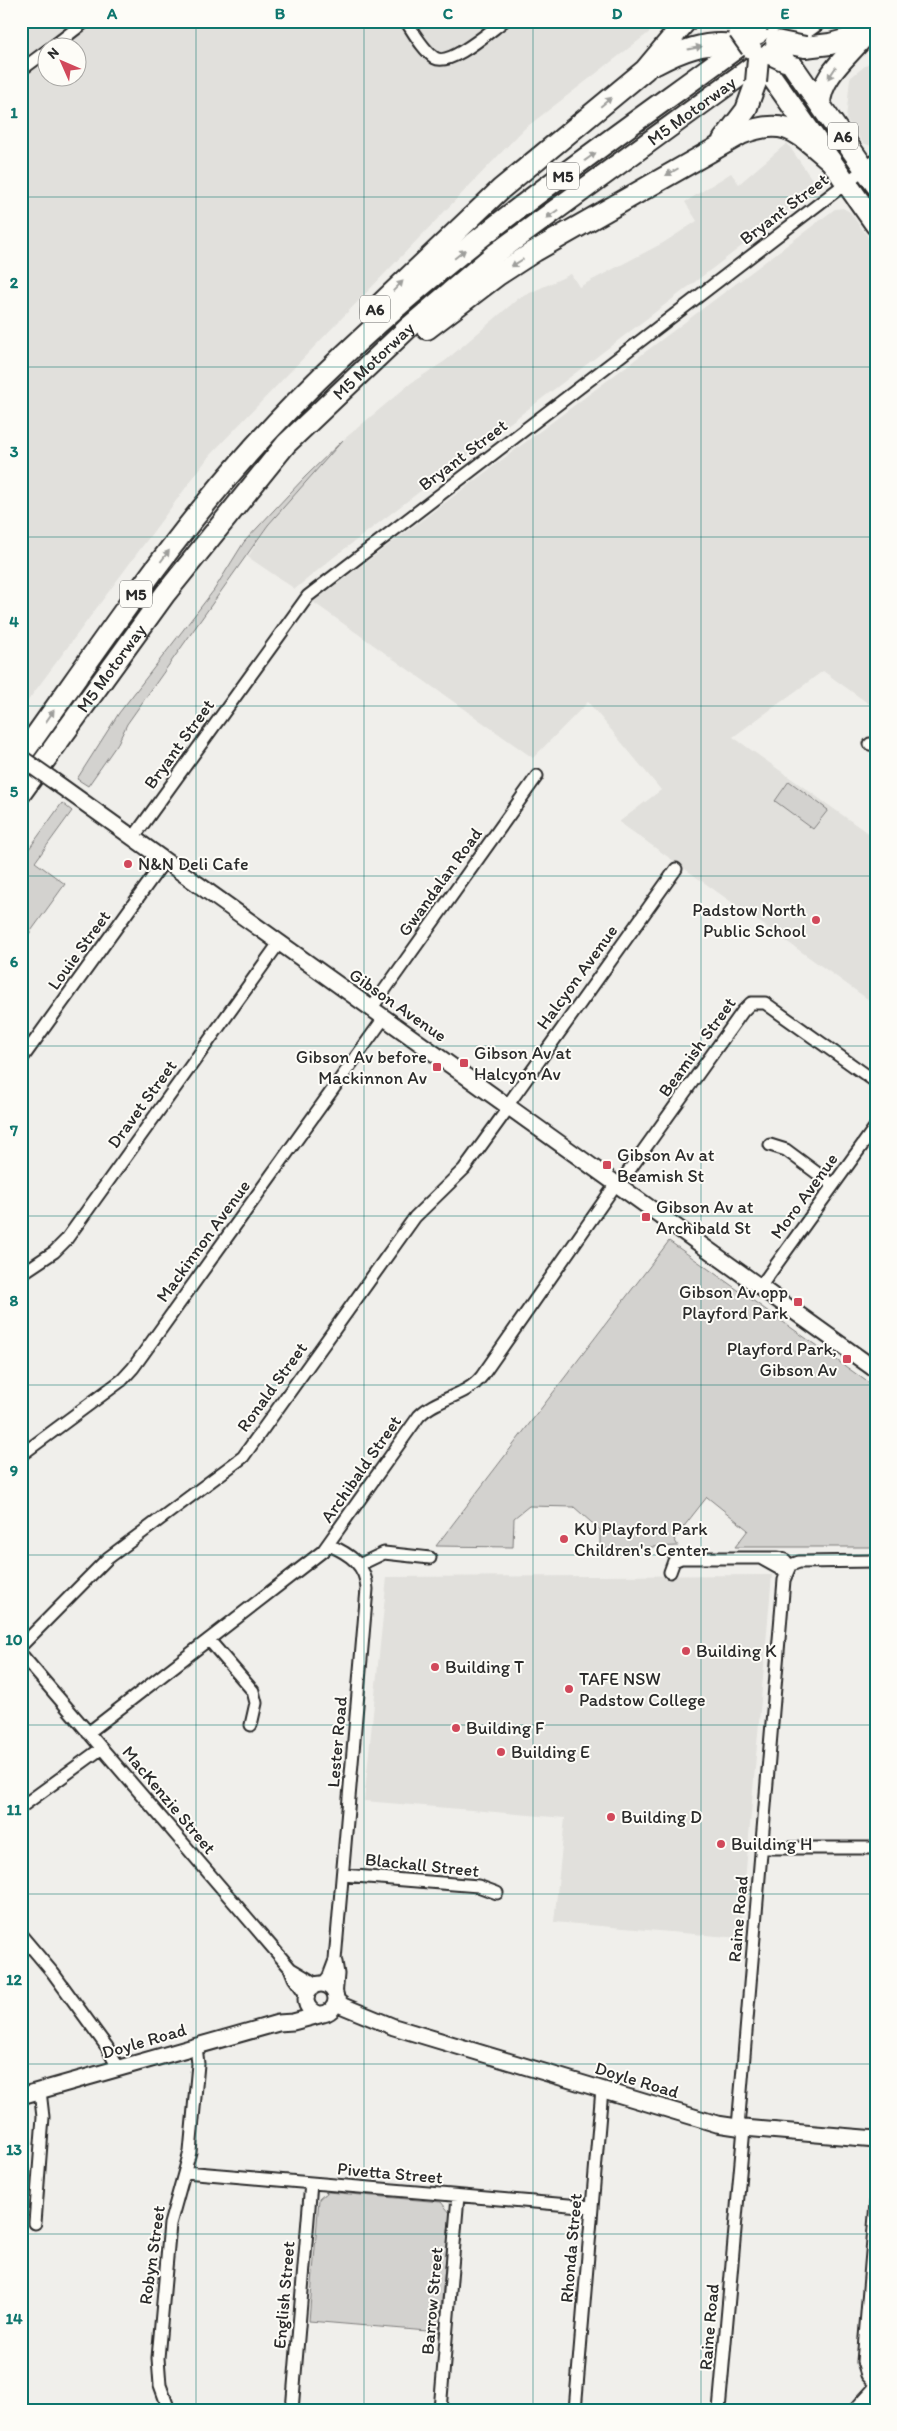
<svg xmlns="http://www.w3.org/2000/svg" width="897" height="2431" font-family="Itim,sans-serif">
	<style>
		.built { fill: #e1e0dc; fill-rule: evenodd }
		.green { fill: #d3d2cf; stroke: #7f7e7d }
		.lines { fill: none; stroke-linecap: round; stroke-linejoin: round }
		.street-casing { stroke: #2b2b2b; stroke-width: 15 }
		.secondary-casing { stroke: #2b2b2b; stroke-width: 19 }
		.highway-casing { stroke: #2b2b2b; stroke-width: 24 }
		.street { stroke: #fdfcf7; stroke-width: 11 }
		.secondary { stroke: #fdfcf7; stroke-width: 15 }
		.highway { stroke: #fdfcf7; stroke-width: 20 }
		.secondary-bridge-casing { stroke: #2b2b2b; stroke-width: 19; stroke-linecap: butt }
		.highway-bridge-casing { stroke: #2b2b2b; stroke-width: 24; stroke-linecap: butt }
		.secondary-bridge { stroke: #fdfcf7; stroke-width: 15 }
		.highway-bridge { stroke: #fdfcf7; stroke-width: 20 }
		.oneway { fill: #9e9e9b }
		.grid { fill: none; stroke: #0f766e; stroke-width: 1; stroke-opacity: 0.55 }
		.poi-dot { fill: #d1495b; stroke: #fdfcf7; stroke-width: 2 }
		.labels { text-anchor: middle; stroke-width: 4; stroke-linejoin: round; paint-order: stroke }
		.shield { fill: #fdfcf7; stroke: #6a6a68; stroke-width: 1 }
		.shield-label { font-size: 16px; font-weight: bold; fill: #2b2b2b }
		.street-label { font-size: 18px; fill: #2b2b2b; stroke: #fdfcf7 }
		.poi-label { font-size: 18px; fill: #2b2b2b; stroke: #fdfcf7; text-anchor: start }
		.neatline { fill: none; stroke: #0f766e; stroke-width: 2 }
		.grid-label { font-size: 16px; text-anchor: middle; font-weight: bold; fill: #0f766e }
	</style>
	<rect width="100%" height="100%" fill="#f0efeb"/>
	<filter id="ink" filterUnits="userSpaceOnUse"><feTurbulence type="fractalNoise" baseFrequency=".02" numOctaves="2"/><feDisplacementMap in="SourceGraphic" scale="10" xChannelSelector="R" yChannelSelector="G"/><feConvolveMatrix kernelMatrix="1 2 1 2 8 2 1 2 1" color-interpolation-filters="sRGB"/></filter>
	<g filter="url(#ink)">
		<path class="built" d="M 21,21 L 664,21 L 524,129 L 210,455 L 21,710 ZM 48,48 L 78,48 L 78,78 L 48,78 Z
			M 876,57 L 876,143 L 871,146 L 863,143 L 846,119 L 850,78 Z
			M 787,143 L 818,188 L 334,557 L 295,589 L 248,557 L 268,525 L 343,440 L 411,383 L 445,361 L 519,298 L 571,274 L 579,287 L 663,243 L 697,221 L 685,202 L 731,173 L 739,184 Z
			M 843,208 L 850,212 L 876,248 L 876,709 L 823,671 L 733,737 L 876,839 L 876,1005 L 619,822 L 661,790 L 588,702 L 533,758 L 313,602 L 835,209 Z
			M 772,1575 L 740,1938 L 554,1922 L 565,1818 L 364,1801 L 387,1577 Z"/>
		<path class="green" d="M 343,440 L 268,525 L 127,724 L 118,743 L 88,786 L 77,779 L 119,713 L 214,590 L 244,542 L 305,477 Z
			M 789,781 L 828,810 L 813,829 L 775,801 Z
			M 62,803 L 72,811 L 35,862 L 65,884 L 21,945 L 21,860 Z
			M 669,1241 L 876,1388 L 876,1547 L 735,1547 L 748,1530 L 707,1497 L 674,1539 L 678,1546 L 600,1549 L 600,1530 L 574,1507 L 529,1506 L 514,1518 L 513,1547 L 436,1546 Z
			M 327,2192 L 441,2202 L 450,2213 L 439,2332 L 309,2321 L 319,2199 Z"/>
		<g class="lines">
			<defs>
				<path id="street" d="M 406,21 C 414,33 423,50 435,58 C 450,67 490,31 504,21
					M 51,48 L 86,21
					M 21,70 L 48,50
					M 870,744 L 876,745
					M 133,838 L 308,596 L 876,160
					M 371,1009 L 537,776
					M 21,1060 L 165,860
					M 507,1106 L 676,869
					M 770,1145 L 786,1150 L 833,1185
					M 618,1186 L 743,1011 L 751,1003 L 765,1003 L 876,1082
					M 21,1274 L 54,1252 L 66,1240 L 279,943
					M 760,1287 L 876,1126
					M 21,1455 L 122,1380 L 133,1368 L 384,1018
					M 762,1559 L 780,1569 L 799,1562 L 876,1561
					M 359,1565 L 384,1553 L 430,1558
					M 670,1572 L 674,1561 L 681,1558 L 778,1558 L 785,1560 L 790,1566
					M 209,1640 L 253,1691 L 256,1703 L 251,1725
					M 21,1646 L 108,1558 L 243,1457 L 415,1217 L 464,1169 L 509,1107
					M 21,1654 L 290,1968 L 294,1978 L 307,1996
					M 88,1733 L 323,1551 L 419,1416 C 436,1398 466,1397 482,1376 L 616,1184
					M 21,1807 L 102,1748
					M 762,1848 L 876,1848
					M 343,1875 L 478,1886 L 497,1893
					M 21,1935 L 53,1973 L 107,2047 L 118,2068
					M 336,1962 L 338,1974 L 336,1997
					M 291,1969 L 318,1985
					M 322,1985 L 329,1976 L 335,1960 L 367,1589 C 366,1565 350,1554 329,1545
					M 738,2127 L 784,1580 L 790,1566
					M 185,2172 L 592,2207
					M 876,2203 L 863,2362 L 867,2375 L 876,2385
					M 35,2223 L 43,2117 L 40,2091
					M 864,2355 L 876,2370
					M 169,2410 L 160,2385 L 158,2358 L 170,2224 L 190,2152 L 198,2064 L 196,2046
					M 292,2410 L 311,2183
					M 440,2410 L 458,2196
					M 575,2410 L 602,2089
					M 719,2410 L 744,2128"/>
				<path id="secondary" d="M 51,779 L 876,1370
					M306 1999a15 15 0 1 1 30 0a15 15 0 1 1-30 0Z
					M 336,2000 L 343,2006 L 394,2027 L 717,2124 L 744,2128 L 876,2139
					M 21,2096 L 278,2023 L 293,2022 L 323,2014
					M 857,2410 L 876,2389"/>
				<g id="highway">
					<path d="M 805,47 L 830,44 L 867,34"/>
					<path d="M 788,59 L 876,185"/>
					<path d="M 656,64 C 680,51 705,41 733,45"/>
					<path d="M 769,73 L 876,225"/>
					<path d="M 820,104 C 821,75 849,56 866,34"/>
					<path d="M 723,140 L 746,110 L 756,82"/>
					<path d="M 372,312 L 501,189 L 645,70 L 686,21"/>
					<path d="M 427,329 L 498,275 L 535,251 L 741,134 C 787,116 797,133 831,161"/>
					<path d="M 21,756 C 82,671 141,583 207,502 C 249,450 296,400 345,354 C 476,230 628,129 773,21"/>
					<path id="s1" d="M 21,793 L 165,594 L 286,444 L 409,327 L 495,254 L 815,21"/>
				</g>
			</defs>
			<use href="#street" class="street-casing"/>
			<use href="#secondary" class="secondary-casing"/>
			<use href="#highway" class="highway-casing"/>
			<use href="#street" class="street"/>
			<use href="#secondary" class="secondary"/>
			<use href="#highway" class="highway"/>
			<defs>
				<path id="secondary-bridge" d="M 21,758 L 51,779"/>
				<path id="highway-bridge" d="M 753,21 L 757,34
					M 739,31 L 751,48
					M 776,41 L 805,47
					M 770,54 L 785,61
					M 756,82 L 758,59"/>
			</defs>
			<use href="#secondary-bridge" class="secondary-bridge-casing"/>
			<use href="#highway-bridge" class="highway-bridge-casing"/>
			<use href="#secondary-bridge" class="secondary-bridge"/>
			<use href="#highway-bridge" class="highway-bridge"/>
		</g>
		<defs><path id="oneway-solid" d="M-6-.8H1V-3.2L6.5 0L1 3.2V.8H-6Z" transform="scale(1.25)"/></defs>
		<g class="oneway">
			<use href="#oneway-solid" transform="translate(695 48) rotate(-12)"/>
			<use href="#oneway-solid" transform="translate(832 73) rotate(123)"/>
			<use href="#oneway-solid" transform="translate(606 102) rotate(-40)"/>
			<use href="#oneway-solid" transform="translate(590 157) rotate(-36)"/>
			<use href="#oneway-solid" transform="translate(672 172) rotate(150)"/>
			<use href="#oneway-solid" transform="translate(552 214) rotate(145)"/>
			<use href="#oneway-solid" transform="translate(460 254) rotate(-39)"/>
			<use href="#oneway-solid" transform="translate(517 263) rotate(148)"/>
			<use href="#oneway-solid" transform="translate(398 286) rotate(-46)"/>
			<use href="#oneway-solid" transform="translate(165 556) rotate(-53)"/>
			<use href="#oneway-solid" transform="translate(50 716) rotate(-55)"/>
		</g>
	</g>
	<path class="grid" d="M 196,21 L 196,2410M 364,21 L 364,2410M 533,21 L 533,2410M 701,21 L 701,2410M 21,197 L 876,197M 21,367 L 876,367M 21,537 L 876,537M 21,706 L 876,706M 21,876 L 876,876M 21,1046 L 876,1046M 21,1216 L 876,1216M 21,1385 L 876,1385M 21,1555 L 876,1555M 21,1725 L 876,1725M 21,1894 L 876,1894M 21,2064 L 876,2064M 21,2234 L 876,2234"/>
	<g class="poi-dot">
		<circle cx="128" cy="864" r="5"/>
		<circle cx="816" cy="920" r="5"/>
		<rect x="459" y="1058" width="10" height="10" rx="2.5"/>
		<rect x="432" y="1062" width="10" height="10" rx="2.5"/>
		<rect x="602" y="1160" width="10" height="10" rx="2.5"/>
		<rect x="641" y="1212" width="10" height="10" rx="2.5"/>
		<rect x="793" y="1297" width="10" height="10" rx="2.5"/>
		<rect x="842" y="1354" width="10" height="10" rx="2.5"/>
		<circle cx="564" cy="1539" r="5"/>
		<circle cx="686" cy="1651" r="5"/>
		<circle cx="435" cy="1667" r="5"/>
		<circle cx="569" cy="1689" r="5"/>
		<circle cx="456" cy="1728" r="5"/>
		<circle cx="501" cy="1752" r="5"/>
		<circle cx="611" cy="1817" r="5"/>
		<circle cx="721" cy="1844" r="5"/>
	</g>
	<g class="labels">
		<g class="shield">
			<rect x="828" y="122.5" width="30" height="27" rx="4"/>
			<rect x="547" y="162.5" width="32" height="27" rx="4"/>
			<rect x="360" y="295.5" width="30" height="27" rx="4"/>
			<rect x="120" y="580.5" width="32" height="27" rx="4"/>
		</g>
		<g class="shield-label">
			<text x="843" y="142">A6</text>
			<text x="563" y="182">M5</text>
			<text x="375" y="315">A6</text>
			<text x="136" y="600">M5</text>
		</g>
		<g class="street-label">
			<text dy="6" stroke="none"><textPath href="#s1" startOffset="964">M5 Motorway</textPath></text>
			<text transform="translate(784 209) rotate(-37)" y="6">Bryant Street</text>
			<text dy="6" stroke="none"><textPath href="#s1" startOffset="559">M5 Motorway</textPath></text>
			<text transform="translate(463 455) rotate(-37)" y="6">Bryant Street</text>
			<text dy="6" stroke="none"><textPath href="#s1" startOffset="154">M5 Motorway</textPath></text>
			<text transform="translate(179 744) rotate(-54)" y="6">Bryant Street</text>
			<text transform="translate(440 882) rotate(-54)" y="6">Gwandalan Road</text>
			<text transform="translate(79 950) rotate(-54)" y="6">Louie Street</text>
			<text transform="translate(577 977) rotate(-54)" y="6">Halcyon Avenue</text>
			<text transform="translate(398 1005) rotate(35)" y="6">Gibson Avenue</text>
			<text transform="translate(697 1047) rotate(-54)" y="6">Beamish Street</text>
			<text transform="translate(142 1104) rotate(-54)" y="6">Dravet Street</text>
			<text transform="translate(804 1196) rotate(-54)" y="6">Moro Avenue</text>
			<text transform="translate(203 1241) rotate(-54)" y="6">Mackinnon Avenue</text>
			<text transform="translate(272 1387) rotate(-54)" y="6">Ronald Street</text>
			<text transform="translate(361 1469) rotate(-55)" y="6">Archibald Street</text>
			<text transform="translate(337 1742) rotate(-85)" y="6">Lester Road</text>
			<text transform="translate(169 1800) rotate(50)" y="6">MacKenzie Street</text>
			<text transform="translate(422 1865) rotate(6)" y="6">Blackall Street</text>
			<text transform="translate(738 1919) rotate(-85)" y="6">Raine Road</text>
			<text transform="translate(144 2041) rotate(-16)" y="6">Doyle Road</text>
			<text transform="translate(637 2080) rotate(17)" y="6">Doyle Road</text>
			<text transform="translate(390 2173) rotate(5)" y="6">Pivetta Street</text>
			<text transform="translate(571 2248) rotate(-85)" y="6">Rhonda Street</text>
			<text transform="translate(152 2255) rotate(-82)" y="6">Robyn Street</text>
			<text transform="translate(284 2295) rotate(-85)" y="6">English Street</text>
			<text transform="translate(432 2301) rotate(-85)" y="6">Barrow Street</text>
			<text transform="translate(709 2327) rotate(-85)" y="6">Raine Road</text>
		</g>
		<g class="poi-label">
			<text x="138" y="870">N&amp;N Deli Cafe</text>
			<text x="806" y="916" text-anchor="end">Padstow North<tspan x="806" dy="21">Public School</tspan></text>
			<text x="474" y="1059">Gibson Av at<tspan x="474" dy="21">Halcyon Av</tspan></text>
			<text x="427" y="1063" text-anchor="end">Gibson Av before<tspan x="427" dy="21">Mackinnon Av</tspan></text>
			<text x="617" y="1161">Gibson Av at<tspan x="617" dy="21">Beamish St</tspan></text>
			<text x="656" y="1213">Gibson Av at<tspan x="656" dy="21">Archibald St</tspan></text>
			<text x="788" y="1298" text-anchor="end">Gibson Av opp<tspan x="788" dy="21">Playford Park</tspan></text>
			<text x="837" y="1355" text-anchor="end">Playford Park,<tspan x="837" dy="21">Gibson Av</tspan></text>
			<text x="574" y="1535">KU Playford Park<tspan x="574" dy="21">Children's Center</tspan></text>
			<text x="696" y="1657">Building K</text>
			<text x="445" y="1673">Building T</text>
			<text x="579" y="1685">TAFE NSW<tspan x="579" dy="21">Padstow College</tspan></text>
			<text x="466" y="1734">Building F</text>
			<text x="511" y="1758">Building E</text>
			<text x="621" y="1823">Building D</text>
			<text x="731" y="1850">Building H</text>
		</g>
	</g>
	<rect width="897" height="2431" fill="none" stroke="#fdfcf7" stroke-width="55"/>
	<g transform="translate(62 62) rotate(315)"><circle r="24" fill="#fdfcf7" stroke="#a9a8a5"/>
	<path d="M0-4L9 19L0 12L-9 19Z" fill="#d1495b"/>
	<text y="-8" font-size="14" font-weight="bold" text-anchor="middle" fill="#2b2b2b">N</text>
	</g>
	<rect x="28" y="28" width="842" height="2376" class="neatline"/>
	<g class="grid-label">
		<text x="112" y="19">A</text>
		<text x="280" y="19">B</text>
		<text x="448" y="19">C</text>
		<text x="617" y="19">D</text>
		<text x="785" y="19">E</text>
		<text x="14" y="118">1</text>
		<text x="14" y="288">2</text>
		<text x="14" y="457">3</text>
		<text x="14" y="627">4</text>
		<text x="14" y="797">5</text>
		<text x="14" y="967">6</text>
		<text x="14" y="1136">7</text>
		<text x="14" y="1306">8</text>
		<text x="14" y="1476">9</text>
		<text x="14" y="1645">10</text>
		<text x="14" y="1815">11</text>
		<text x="14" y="1985">12</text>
		<text x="14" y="2155">13</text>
		<text x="14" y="2324">14</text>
	</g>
</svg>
